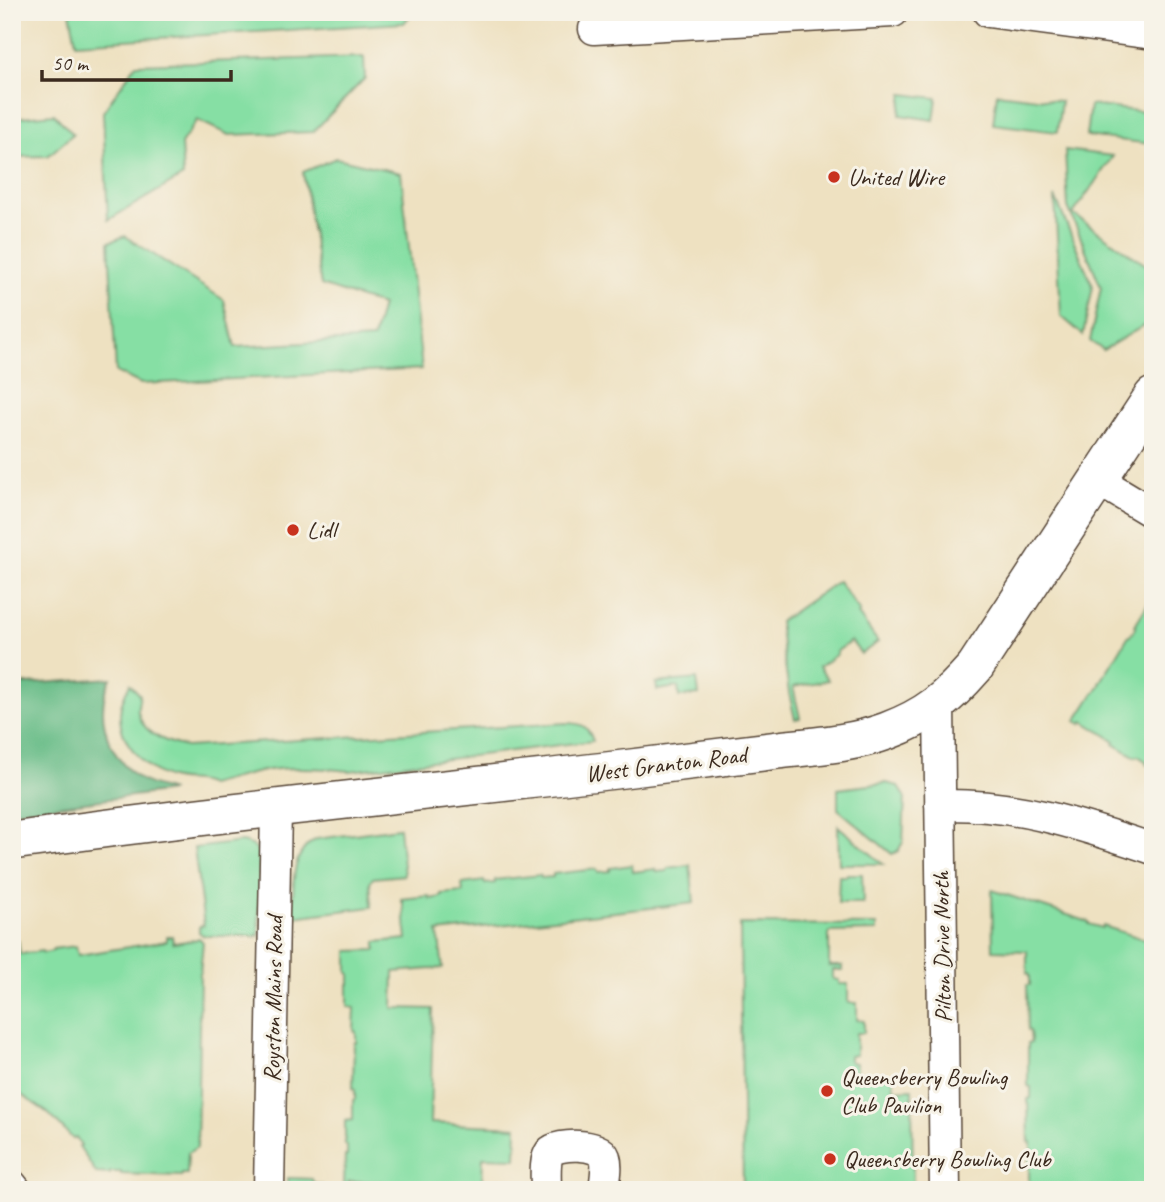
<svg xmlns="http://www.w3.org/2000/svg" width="1165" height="1202" font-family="Caveat,sans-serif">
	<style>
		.green { fill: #86dfa4; stroke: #608461; stroke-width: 2 }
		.forest { fill: #6cbe8a; stroke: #547454; stroke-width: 2 }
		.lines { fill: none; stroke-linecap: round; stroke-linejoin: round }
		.minor-casing { stroke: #564536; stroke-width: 33 }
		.tertiary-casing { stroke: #564536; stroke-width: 40 }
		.minor { stroke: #fff; stroke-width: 30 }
		.tertiary { stroke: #fff; stroke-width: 37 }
		.poi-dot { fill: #c8321e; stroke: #f7f3e8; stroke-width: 2.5 }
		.labels { text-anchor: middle; stroke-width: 6; stroke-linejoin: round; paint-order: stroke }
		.poi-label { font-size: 24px; fill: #3b2a1e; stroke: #f7f3e8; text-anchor: start }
		.street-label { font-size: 24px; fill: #3b2a1e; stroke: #f7f3e8 }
	</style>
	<rect width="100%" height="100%" fill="#f7f3e8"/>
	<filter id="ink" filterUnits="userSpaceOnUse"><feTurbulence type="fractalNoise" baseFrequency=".0143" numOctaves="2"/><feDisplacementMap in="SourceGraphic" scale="14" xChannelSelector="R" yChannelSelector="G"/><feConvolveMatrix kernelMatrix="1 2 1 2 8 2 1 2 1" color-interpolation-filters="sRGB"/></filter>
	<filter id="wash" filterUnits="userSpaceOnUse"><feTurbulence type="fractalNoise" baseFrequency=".00686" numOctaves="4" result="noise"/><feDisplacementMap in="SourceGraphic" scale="28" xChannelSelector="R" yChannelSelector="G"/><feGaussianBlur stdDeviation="1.57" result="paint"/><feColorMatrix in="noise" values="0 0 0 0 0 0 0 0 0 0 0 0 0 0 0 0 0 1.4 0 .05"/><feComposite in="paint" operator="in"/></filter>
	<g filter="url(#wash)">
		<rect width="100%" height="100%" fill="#eee1c1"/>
		<path class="green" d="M 70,12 L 413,12 L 404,23 L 76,43 Z
			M 364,57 L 365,78 L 313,132 L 229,135 L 197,120 L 181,144 L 183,176 L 108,220 L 103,112 L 136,64 Z
			M 997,93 L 1061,101 L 1057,132 L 993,124 Z
			M 903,94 L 937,98 L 934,120 L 900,115 Z
			M 1090,105 L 1153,113 L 1150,144 L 1086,136 Z
			M 54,114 L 73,134 L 48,156 L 12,157 L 12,118 Z
			M 1065,150 L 1113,156 L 1073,214 L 1153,270 L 1153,320 L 1103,350 L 1090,341 L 1101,287 L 1068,207 Z
			M 336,158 L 401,173 L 422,369 L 141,384 L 116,372 L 109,242 L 125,236 L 224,300 L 235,347 L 373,339 L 382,305 L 321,285 L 303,172 Z
			M 1055,197 L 1093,286 L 1083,335 L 1061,316 Z
			M 838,581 L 860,612 L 858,614 L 878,642 L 861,654 L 851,641 L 836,652 L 837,654 L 819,667 L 828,680 L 793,687 L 800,718 L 795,719 L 789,693 L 779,622 Z
			M 1152,597 L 1153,597 L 1153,768 L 1146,764 L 1147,762 L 1138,756 L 1136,757 L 1114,744 L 1115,741 L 1083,721 L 1081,724 L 1076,721 L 1094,693 L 1095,693 L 1101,684 L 1100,683 L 1129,635 L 1130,636 L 1136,627 L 1135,625 Z
			M 697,679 L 699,695 L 679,697 L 678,687 L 657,690 L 656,683 Z
			M 130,684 L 140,695 C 139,700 137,706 138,712 C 142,734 168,743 186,747 L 566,723 C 582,723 588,726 593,741 L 350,771 C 323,768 295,766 268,770 C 248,774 229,780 209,785 C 197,778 181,783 167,777 C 144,769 119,740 120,715 C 120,703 125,693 130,684 Z
			M 886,783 L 898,786 L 905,796 L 903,842 L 898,851 L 892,854 L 838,809 L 838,789 Z
			M 838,826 L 883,864 L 839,864 Z
			M 399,828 L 404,875 L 373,878 L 370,882 L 372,907 L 293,917 C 294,890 288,853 317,839 Z
			M 241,842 C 250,844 255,846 259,854 L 259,936 L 204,936 L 199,932 L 199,927 L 204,925 L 194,848 Z
			M 632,865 L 633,872 L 655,869 L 656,872 L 667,871 L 668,868 L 690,865 L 694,903 L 438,932 L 443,968 L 394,972 L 393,1008 L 433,1009 L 430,1123 L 517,1127 L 516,1158 L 483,1157 L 482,1182 L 480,1182 L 480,1190 L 385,1190 L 384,1182 L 349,1181 L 348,1185 L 344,1185 L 345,1156 L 347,1156 L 347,1145 L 345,1145 L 345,1121 L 353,1120 L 353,1100 L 355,1099 L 355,1089 L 353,1089 L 354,1043 L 356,1043 L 356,1032 L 354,1031 L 355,1008 L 348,1007 L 348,984 L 350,984 L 350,973 L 348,973 L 348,951 L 376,950 L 376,942 L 407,939 L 403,902 L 401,902 L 401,899 L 429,896 L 430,899 L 441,897 L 441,894 L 463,892 L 462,884 L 484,881 L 485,884 L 495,883 L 495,880 L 540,875 L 541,878 L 553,877 L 553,874 L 597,869 L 598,872 L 610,871 L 610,868 Z
			M 847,874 L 862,874 L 863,903 L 838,903 L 839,876 L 847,876 Z
			M 992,890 L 1089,922 L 1089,924 L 1102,928 L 1103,926 L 1153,942 L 1153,1190 L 975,1190 L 1029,1189 L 1029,1154 L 1031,1154 L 1031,1142 L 1029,1142 L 1028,1099 L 1031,1098 L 1031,1087 L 1028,1086 L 1028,1043 L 1031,1042 L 1030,1031 L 1028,1030 L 1027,985 L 1030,985 L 1030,974 L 1027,973 L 1027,951 L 993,950 Z
			M 740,924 L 877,925 L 877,931 L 829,932 L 829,966 L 842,966 L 842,970 L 833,970 L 833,979 L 839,980 L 839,984 L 848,984 L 848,1003 L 857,1003 L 857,1020 L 864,1021 L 864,1033 L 856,1033 L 856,1055 L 850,1056 L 850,1062 L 856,1063 L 856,1077 L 893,1077 L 894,1090 L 912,1089 L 913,1190 L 743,1190 Z
			M 172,936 L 173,943 L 195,940 L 196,939 L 199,938 L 203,942 L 200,973 L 197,1147 L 188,1153 L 187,1174 L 182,1174 L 182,1176 L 121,1174 L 121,1172 L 110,1172 L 110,1174 L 96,1173 L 79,1146 L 81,1145 L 76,1137 L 73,1139 L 48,1113 L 17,1092 L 18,1090 L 12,1087 L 12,941 L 18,940 L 20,954 L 42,951 L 43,953 L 53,951 L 53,949 L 76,946 L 78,955 L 167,941 L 167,937 Z
			M 288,1178 L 312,1179 L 314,1184 L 322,1185 L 322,1190 L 288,1190 Z"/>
		<path class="forest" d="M 111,678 C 108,685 105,692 104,699 C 99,730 115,763 141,780 C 150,785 162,788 172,791 L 15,811 L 12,802 L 12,685 Z"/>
	</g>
	<g filter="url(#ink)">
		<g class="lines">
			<defs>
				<path id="minor" d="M 988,12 L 1153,34
					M 594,29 L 893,12
					M 1098,480 L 1153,513
					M 939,704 L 945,1190
					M 940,805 C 1017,803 1081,825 1153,849
					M 12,1185 L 16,1190
					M 269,1190 L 276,809
					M 546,1190 C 546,1179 544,1160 550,1152 C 558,1143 600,1143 605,1157 C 608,1166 605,1180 604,1190"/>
				<path id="tertiary" d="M 12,841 C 213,813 414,793 615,770 C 670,763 724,757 778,750 C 814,746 852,744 887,731 C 927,716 947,699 975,667 L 1153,396"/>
			</defs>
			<use href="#minor" class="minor-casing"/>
			<use href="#tertiary" class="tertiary-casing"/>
			<use href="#minor" class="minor"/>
			<use href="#tertiary" class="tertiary"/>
		</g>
	</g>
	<g class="poi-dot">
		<circle cx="834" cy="177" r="7"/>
		<circle cx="293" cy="530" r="7"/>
		<circle cx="827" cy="1091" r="7"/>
		<circle cx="830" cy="1159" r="7"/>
	</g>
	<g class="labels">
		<g class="poi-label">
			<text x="848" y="185">United Wire</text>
			<text x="307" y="538">Lidl</text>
			<text x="841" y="1085">Queensberry Bowling<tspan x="841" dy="28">Club Pavilion</tspan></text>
			<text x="844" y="1167">Queensberry Bowling Club</text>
		</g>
		<g class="street-label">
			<text transform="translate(666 764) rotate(-7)" y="8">West Granton Road</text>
			<text transform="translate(942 947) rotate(-91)" y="8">Pilton Drive North</text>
			<text transform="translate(273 999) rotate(-89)" y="8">Royston Mains Road</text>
		</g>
	</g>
	<rect width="1165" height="1202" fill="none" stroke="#f7f3e8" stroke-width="42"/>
	<path d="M42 70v10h189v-10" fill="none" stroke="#3b2a1e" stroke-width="3.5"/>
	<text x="52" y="70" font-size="21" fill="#3b2a1e" stroke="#f7f3e8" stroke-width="5" paint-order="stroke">50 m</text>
</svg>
